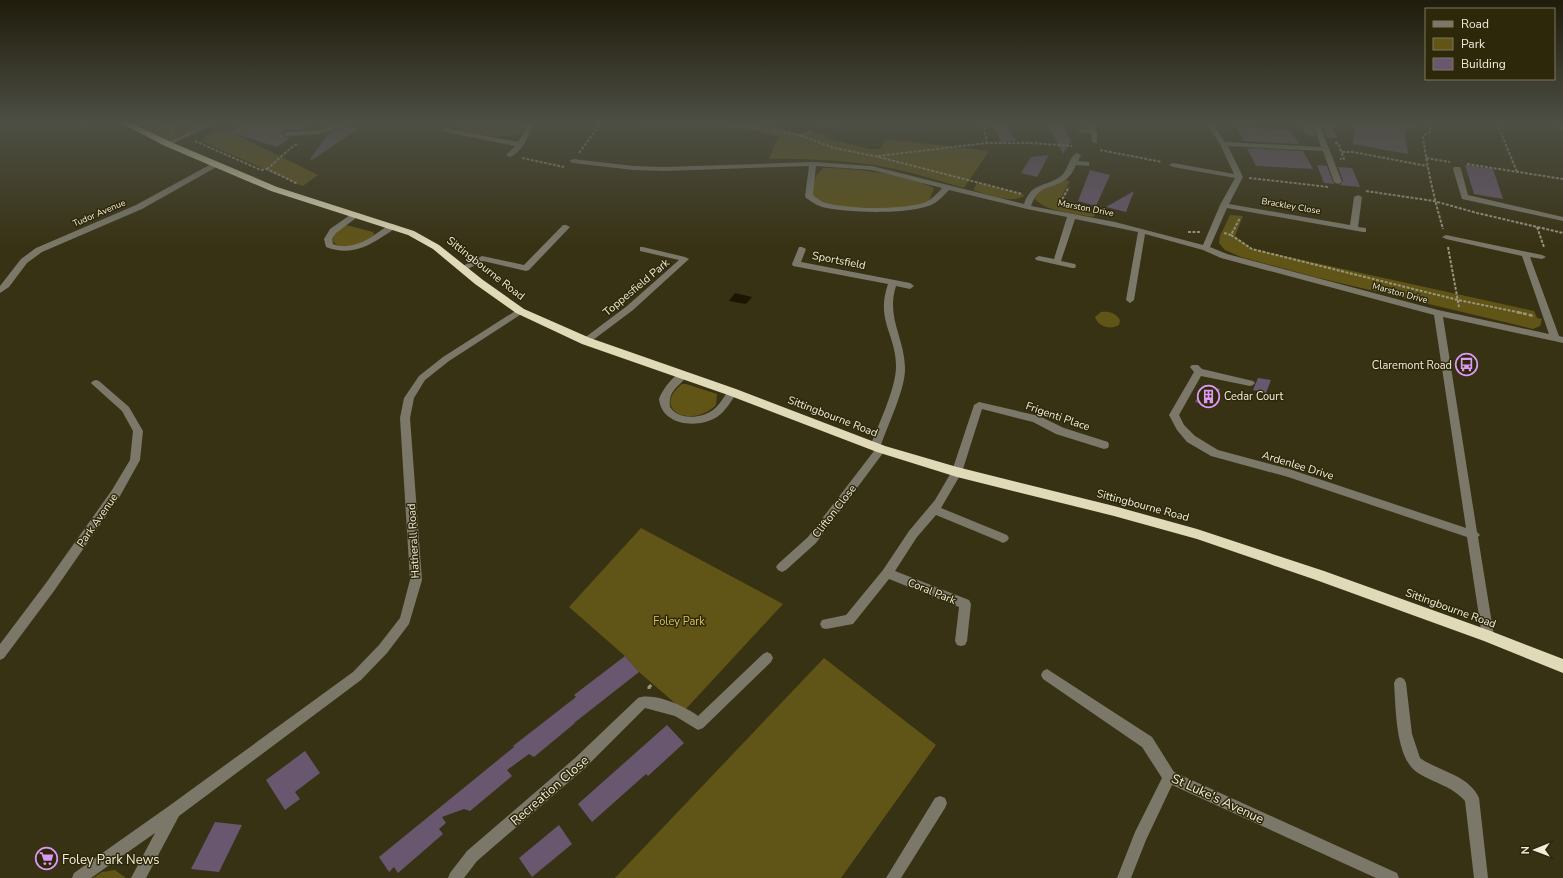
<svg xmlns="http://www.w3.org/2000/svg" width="1563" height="878" font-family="'Nunito Sans',sans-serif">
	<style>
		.green { fill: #605416 }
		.water { fill: #1b1602 }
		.building { fill: #695770 }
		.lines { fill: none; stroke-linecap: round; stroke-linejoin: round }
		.path-far2 { stroke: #99957d; stroke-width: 2; stroke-dasharray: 3 1.5; stroke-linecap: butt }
		.path-far1 { stroke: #99957d; stroke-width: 2.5; stroke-dasharray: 4 2; stroke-linecap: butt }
		.path { stroke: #99957d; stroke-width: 3; stroke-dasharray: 5 2.5; stroke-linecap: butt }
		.minor { fill: #7b786a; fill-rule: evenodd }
		.highway { fill: #e1dab8; fill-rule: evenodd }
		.labels { text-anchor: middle; stroke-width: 3; stroke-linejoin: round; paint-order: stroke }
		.far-street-label { font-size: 9px; fill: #f0eddb; stroke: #2e280a }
		.street-label { font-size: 11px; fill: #f0eddb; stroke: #2e280a }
		.poi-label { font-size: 11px; fill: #f0eddb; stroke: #2e280a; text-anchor: end }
		.park-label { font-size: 11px; fill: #dac55d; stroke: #2e280a }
		.near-street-label { font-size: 13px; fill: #f0eddb; stroke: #2e280a }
		.near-poi-label { font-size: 13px; fill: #f0eddb; stroke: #2e280a; text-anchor: start }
	</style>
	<rect width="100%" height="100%" fill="#383214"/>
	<path class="green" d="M 125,123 L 214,123 L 168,144 Z
		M 459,123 L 508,123 L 526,126 L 519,135 L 496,136 L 463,132 L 460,130 L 464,124 Z
		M 608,123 L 756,123 L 804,135 L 809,131 L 827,135 L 825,138 L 869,149 L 880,149 L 886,139 L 989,151 L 964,188 C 943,182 921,175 900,170 C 858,161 812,158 769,159 L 778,136 L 748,130 Z
		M 224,127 L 237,135 L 318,175 L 303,186 L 201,141 L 204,137 Z
		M 823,168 C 854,168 906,174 934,188 L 928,203 L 896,208 L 835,207 L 825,205 L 809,196 L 816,176 Z
		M 1065,180 L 1070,181 L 1059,201 L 1063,202 L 1062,204 L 1097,213 L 1093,217 C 1077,214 1046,212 1035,199 C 1037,188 1055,184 1065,180 Z
		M 977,183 L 1025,195 C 1015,205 985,194 973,190 Z
		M 1230,215 L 1243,216 L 1235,236 L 1252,249 L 1534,311 L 1537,318 L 1542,319 L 1540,326 L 1533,329 L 1517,325 L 1315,277 L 1241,257 L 1225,250 L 1219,243 L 1220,236 Z
		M 346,225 L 373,232 L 374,235 C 364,242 341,255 332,240 L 336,232 Z
		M 1101,312 C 1109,311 1116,313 1120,320 L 1119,325 C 1111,330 1098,327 1095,317 Z
		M 682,384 L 686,384 L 717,394 L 716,405 C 691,430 650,409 682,384 Z
		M 641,528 L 783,604 L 684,711 L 639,672 L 625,656 L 569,607 Z
		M 824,658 L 936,745 L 841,878 L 615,878 Z
		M 115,870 L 126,878 L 93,878 L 102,872 Z"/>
	<path class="water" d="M 735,293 L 752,297 L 746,304 L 729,301 Z"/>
	<path class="building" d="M 247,123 L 310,123 L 301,130 L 286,130 L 282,133 L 282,134 L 285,137 L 291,137 L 277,147 L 230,132 Z
		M 992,123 L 1006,123 L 1016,141 L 1001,142 Z
		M 1061,123 L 1071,141 L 1063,154 L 1047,124 Z
		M 1301,123 L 1312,123 L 1316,136 L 1306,135 Z
		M 1321,123 L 1331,123 L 1338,138 L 1326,137 Z
		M 1355,123 L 1379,123 L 1383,126 L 1404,129 L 1408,154 L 1353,144 Z
		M 1236,127 L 1290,130 L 1299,144 L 1244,141 Z
		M 343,128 L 359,128 L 312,160 L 310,159 L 330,132 Z
		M 1247,148 L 1303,151 L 1313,169 L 1256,166 Z
		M 1049,155 L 1037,177 L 1021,173 L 1031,157 Z
		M 1317,165 L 1327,166 L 1333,182 L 1335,184 L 1324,183 Z
		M 1465,165 L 1493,169 L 1503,199 L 1474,194 Z
		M 1338,167 L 1352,168 L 1360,187 L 1340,185 L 1343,181 Z
		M 1090,170 L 1110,175 L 1096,206 L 1078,201 Z
		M 1134,191 L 1126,212 L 1106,207 Z
		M 1258,378 L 1271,380 L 1266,393 L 1253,390 Z
		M 1205,385 L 1220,389 L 1210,406 L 1195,402 Z
		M 625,656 L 639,672 L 574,723 L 575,723 L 534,757 L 529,754 L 507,770 L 512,776 L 470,811 L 464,809 L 442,817 L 446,823 L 439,829 L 443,834 L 398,873 L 394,867 L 389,872 L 379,857 L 514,747 L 513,746 L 576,697 L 574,695 Z
		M 667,725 L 684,743 L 648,776 L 646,774 L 592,822 L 578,804 Z
		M 305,751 L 320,773 L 295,792 L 300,799 L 285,810 L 266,780 Z
		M 215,822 L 242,825 L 219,872 L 191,869 Z
		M 559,825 L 572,844 L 532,877 L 519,858 Z"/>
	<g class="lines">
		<path class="path-far2" d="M 163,123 L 174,131
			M 721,123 L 799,135 L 834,148 L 875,156 L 1022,194
			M 983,123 L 987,143
			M 1428,123 L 1431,131 L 1423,136 C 1427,168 1434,198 1443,229
			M 1497,123 L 1517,172
			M 800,135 L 814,131
			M 195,141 L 261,170 L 267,169 L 298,184
			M 1335,143 L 1338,143 L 1344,159 L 1340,159
			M 1100,150 L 1162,162
			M 1342,152 L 1353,152 L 1427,166
			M 579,153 L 601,123
			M 878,156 L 987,143 L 1030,143 L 1072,146
			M 522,158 L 564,167
			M 1426,158 L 1450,162
			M 1467,164 L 1563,179
			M 267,169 C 275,163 290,147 297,144
			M 1249,178 L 1329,187
			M 1366,191 L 1434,201 L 1477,213 L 1563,233
			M 1060,203 L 1069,187
			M 1537,227 L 1544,247
			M 1188,232 L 1201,232
			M 1224,233 L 1231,235 L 1240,218
			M 1231,235 L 1252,249 L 1458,300 L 1522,313
			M 1448,247 L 1459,307"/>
		<path class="path-far1" d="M 1517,312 L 1534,316"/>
		<path class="path" d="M 649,689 L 649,687 L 653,684"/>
		<path class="minor" d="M 78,123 L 90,123 C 88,126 80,126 78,123 Z
			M 208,123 L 216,123 L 170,145 L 165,144 Z
			M 341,123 L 351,123 L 320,134 L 286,136 L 283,134 L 286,132 L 319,130 Z
			M 527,123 L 533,123 C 530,135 522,152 510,157 L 506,155 L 515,146 L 445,132 L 442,130 L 445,128 L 518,142 L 524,132 Z
			M 816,123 L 829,123 L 837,126 L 834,128 Z
			M 1086,123 L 1092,123 L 1097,131 L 1097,143 L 1092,142 L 1091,133 L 1081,133 L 1078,131 L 1081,129 L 1089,129 Z
			M 1206,123 L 1212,123 L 1225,142 L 1321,147 L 1313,123 L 1319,123 L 1342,182 L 1338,184 L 1334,182 L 1323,151 L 1228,146 L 1243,177 L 1229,204 L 1350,225 L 1354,197 L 1358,195 L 1362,197 L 1358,227 L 1366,228 L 1366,232 L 1363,232 L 1227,208 L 1210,247 L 1227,254 L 1438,310 L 1549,334 L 1522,256 L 1446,239 L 1442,237 L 1446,235 L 1542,255 L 1546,257 L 1542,259 L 1530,257 L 1559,336 L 1563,337 L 1563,343 L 1443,317 L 1477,532 L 1480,535 L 1478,537 L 1494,636 L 1492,640 L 1488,641 L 1484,640 L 1482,636 L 1467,537 L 1288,477 L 1211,456 L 1187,442 L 1177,430 L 1169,415 L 1194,372 L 1190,367 L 1192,365 L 1198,365 L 1202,369 L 1253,381 L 1255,383 L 1253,385 L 1250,386 L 1201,376 L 1179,415 L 1184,425 L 1195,436 L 1218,450 L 1289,469 L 1466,528 L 1434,315 L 1221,258 L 1203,250 L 1145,234 L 1134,300 L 1130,303 L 1126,300 L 1138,232 L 1075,219 L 1061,261 L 1075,264 L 1076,266 L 1075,268 L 1072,268 L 1036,260 L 1035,258 L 1039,256 L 1054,259 L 1067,217 L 1027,209 L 949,190 C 944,195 939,201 933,204 C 912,215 845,213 822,207 C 816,205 811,201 806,198 L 805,196 L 809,166 L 664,171 L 633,170 L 573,163 L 569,161 L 573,159 L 633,166 L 664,167 L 813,162 L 872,166 L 1024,204 C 1032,181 1045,188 1061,176 C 1068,171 1069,156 1077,153 L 1081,155 L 1078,161 L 1089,162 L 1089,166 L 1076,165 C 1074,170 1070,177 1065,180 C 1050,190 1039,184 1031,206 L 1115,222 L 1203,245 L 1220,205 L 1235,178 L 1173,167 L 1169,165 L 1173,163 L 1234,174 L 1220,144 ZM 816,166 L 872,170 L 942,188 C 938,193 932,199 926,202 C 906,210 847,209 826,203 C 821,202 817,198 813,195 Z
			M 1380,123 C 1390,123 1407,121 1415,127 L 1412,129 L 1383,125 Z
			M 1557,123 L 1563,123 L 1563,131 L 1561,130 Z
			M 213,163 L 216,163 L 220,165 L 142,209 L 42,252 L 27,263 L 9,287 L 0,293 L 0,286 L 21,259 L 36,248 L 136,205 Z
			M 1454,167 L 1460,167 L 1461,169 L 1468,195 L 1563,217 L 1563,221 L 1462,199 L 1453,169 Z
			M 353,213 L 359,213 L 360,215 L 336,233 L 332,239 L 333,244 C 354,252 373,236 390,224 L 393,224 L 397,226 C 393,230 387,234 382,237 C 364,249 347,255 326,247 L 324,239 L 330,229 Z
			M 563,225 L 566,225 L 570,227 L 529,270 L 526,271 L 483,261 L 466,270 L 463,271 L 459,268 L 482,256 L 524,265 Z
			M 640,247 L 643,247 L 685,257 L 689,259 L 633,310 L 589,343 L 583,343 L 582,341 L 583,339 L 627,306 L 679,260 L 640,251 Z
			M 799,247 L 802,247 L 806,249 L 801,262 L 910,283 L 914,286 L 910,289 L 896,286 C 886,317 904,337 905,367 C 906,388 888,424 881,445 L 885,446 L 886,449 L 816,543 L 786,570 L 782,572 L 778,570 L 776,567 L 778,564 L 808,537 L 874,451 L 870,447 C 878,425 895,391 896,368 C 897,335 875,321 888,284 L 793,266 L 792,264 Z
			M 520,308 L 524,311 L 523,313 L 449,361 L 425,380 L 414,398 L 410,418 L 422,580 L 409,624 L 387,653 L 361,680 L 179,816 L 146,878 L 131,878 L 155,833 L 91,878 L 72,878 L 74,873 L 169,806 L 353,672 L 379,645 L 400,618 L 410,580 L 400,418 L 404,398 L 419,376 L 443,357 Z
			M 683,372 L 688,375 C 679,387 668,390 670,407 C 678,420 701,419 713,410 C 720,405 724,396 729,390 L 735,390 L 737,392 C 732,400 726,411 717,417 C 698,429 662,426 659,399 C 663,389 673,375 683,372 Z
			M 96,380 L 99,381 L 129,407 L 143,431 L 140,460 L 120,496 L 54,591 L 4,658 L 0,660 L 0,644 L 46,583 L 112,490 L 130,460 L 133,431 L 122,411 L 93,385 L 91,383 L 93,381 Z
			M 979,402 L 1039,416 L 1064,428 L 1108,442 L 1109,445 L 1108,448 L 1104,449 L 1056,434 L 1033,422 L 982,409 L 962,472 L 941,508 L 1007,535 L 1009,538 L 1007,541 L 1003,543 L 999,541 L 936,515 L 917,537 L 895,571 L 969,600 L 971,604 L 967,641 L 965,645 L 961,646 L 957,645 L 955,641 L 959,607 L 889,579 L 853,624 L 826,629 L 822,628 L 820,624 L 822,620 L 846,615 L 883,570 L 909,531 L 935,500 L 952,471 L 974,405 Z
			M 767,652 L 771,654 L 773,658 L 771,662 L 703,728 L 698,730 L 675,716 L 645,708 L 585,768 L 477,861 L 464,878 L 448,878 L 450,873 L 467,851 L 575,758 L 638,698 C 653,692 685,706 698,716 L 763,654 Z
			M 1047,669 L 1152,737 L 1174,772 L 1397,873 L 1399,878 L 1376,878 L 1172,785 L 1146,840 L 1131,878 L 1117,878 L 1135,832 L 1162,778 L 1142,747 L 1043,679 L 1041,675 L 1043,671 Z
			M 1400,677 L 1404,679 L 1406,683 L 1412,734 L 1420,758 C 1438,771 1469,775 1479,798 L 1488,878 L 1474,878 L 1465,801 C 1452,786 1434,783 1418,773 C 1395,759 1396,707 1394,683 L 1396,679 Z
			M 940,796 L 945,798 L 947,803 L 945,808 L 901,878 L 886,878 L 935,798 Z"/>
		<path class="highway" d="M 121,123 L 131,123 L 171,142 L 277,187 L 414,231 L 439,245 L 483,280 L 524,309 L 590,338 L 736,389 L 885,446 L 957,467 L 1114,506 L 1197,529 L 1324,571 L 1488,630 L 1563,659 L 1563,673 L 1484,641 L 1316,580 L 1197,539 L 1114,516 L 957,477 L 877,452 L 728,395 L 582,344 L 516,313 L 475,284 L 433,249 L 408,235 L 271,191 L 165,146 Z"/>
	</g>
	<linearGradient id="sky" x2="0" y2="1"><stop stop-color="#1f1c0b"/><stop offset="0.5" stop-color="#4d4f45"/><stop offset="1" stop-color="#4d4f45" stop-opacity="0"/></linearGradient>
	<rect width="1563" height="246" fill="url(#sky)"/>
	<defs>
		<symbol id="bus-ring" viewBox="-11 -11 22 22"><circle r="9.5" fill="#2e280a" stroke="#dc99f4" stroke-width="1.5"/><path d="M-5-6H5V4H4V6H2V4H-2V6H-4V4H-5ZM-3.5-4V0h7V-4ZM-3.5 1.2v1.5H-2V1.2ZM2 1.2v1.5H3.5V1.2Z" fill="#dc99f4"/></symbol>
		<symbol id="building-ring" viewBox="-11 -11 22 22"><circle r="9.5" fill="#2e280a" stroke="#dc99f4" stroke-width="1.5"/><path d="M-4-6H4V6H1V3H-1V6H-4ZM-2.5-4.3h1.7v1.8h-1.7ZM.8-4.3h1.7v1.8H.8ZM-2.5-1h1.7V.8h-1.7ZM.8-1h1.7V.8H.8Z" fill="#dc99f4"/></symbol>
		<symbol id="supermarket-ring" viewBox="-11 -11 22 22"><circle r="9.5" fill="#2e280a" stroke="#dc99f4" stroke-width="1.5"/><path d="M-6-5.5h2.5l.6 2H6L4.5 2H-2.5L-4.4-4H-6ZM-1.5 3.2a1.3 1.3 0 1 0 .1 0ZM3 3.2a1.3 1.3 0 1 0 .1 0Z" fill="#dc99f4"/></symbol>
	</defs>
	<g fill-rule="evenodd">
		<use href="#bus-ring" x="1454" y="352" width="25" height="25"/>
		<use href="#building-ring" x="1196" y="384" width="25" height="25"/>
		<use href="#supermarket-ring" x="34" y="846" width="25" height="25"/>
	</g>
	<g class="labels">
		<g class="far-street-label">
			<text transform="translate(1291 206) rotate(10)" y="3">Brackley Close</text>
			<text transform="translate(1086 208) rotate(11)" y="3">Marston Drive</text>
			<text transform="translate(99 213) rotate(-23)" y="3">Tudor Avenue</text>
			<text transform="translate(1400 293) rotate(15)" y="3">Marston Drive</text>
		</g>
		<g class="street-label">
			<text transform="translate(839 260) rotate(11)" y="4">Sportsfield</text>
			<text transform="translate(486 268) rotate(38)" y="4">Sittingbourne Road</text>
			<text transform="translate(636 287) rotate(-40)" y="4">Toppesfield Park</text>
			<text transform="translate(833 416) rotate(21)" y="4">Sittingbourne Road</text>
			<text transform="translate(1058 416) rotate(19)" y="4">Frigenti Place</text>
			<text transform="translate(1298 465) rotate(17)" y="4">Ardenlee Drive</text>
			<text transform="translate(1143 505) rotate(15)" y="4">Sittingbourne Road</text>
			<text transform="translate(834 511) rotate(-52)" y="4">Clifton Close</text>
			<text transform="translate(97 520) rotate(-55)" y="4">Park Avenue</text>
			<text transform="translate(413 541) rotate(-93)" y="4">Hatherall Road</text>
			<text transform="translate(932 591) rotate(22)" y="4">Coral Park</text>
			<text transform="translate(1451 608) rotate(20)" y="4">Sittingbourne Road</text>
		</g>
		<g class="poi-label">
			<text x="1452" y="369">Claremont Road</text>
			<text x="1224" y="400" text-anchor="start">Cedar Court</text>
		</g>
		<g class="park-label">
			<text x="679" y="625">Foley Park</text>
		</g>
		<g class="near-street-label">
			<text transform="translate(549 790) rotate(-41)" y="5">Recreation Close</text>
			<text transform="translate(1218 798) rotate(25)" y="5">St Luke's Avenue</text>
		</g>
		<g class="near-poi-label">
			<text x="62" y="864">Foley Park News</text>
		</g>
	</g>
	<rect x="1425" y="8" width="130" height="72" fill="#2e280a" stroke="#7c775e"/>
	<rect x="1433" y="21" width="20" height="6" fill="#7b786a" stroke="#7c775e"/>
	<text x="1461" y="28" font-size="12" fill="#f0eddb">Road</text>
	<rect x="1433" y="38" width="20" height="12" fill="#605416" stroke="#7c775e"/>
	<text x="1461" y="48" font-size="12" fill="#f0eddb">Park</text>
	<rect x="1433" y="58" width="20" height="12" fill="#695770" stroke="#7c775e"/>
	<text x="1461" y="68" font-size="12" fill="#f0eddb">Building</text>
	<g transform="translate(1535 850) rotate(269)" stroke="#2e280a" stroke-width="3" paint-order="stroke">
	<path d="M0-3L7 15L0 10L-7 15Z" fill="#f0eddb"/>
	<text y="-6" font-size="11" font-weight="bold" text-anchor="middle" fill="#f0eddb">N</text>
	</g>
</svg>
